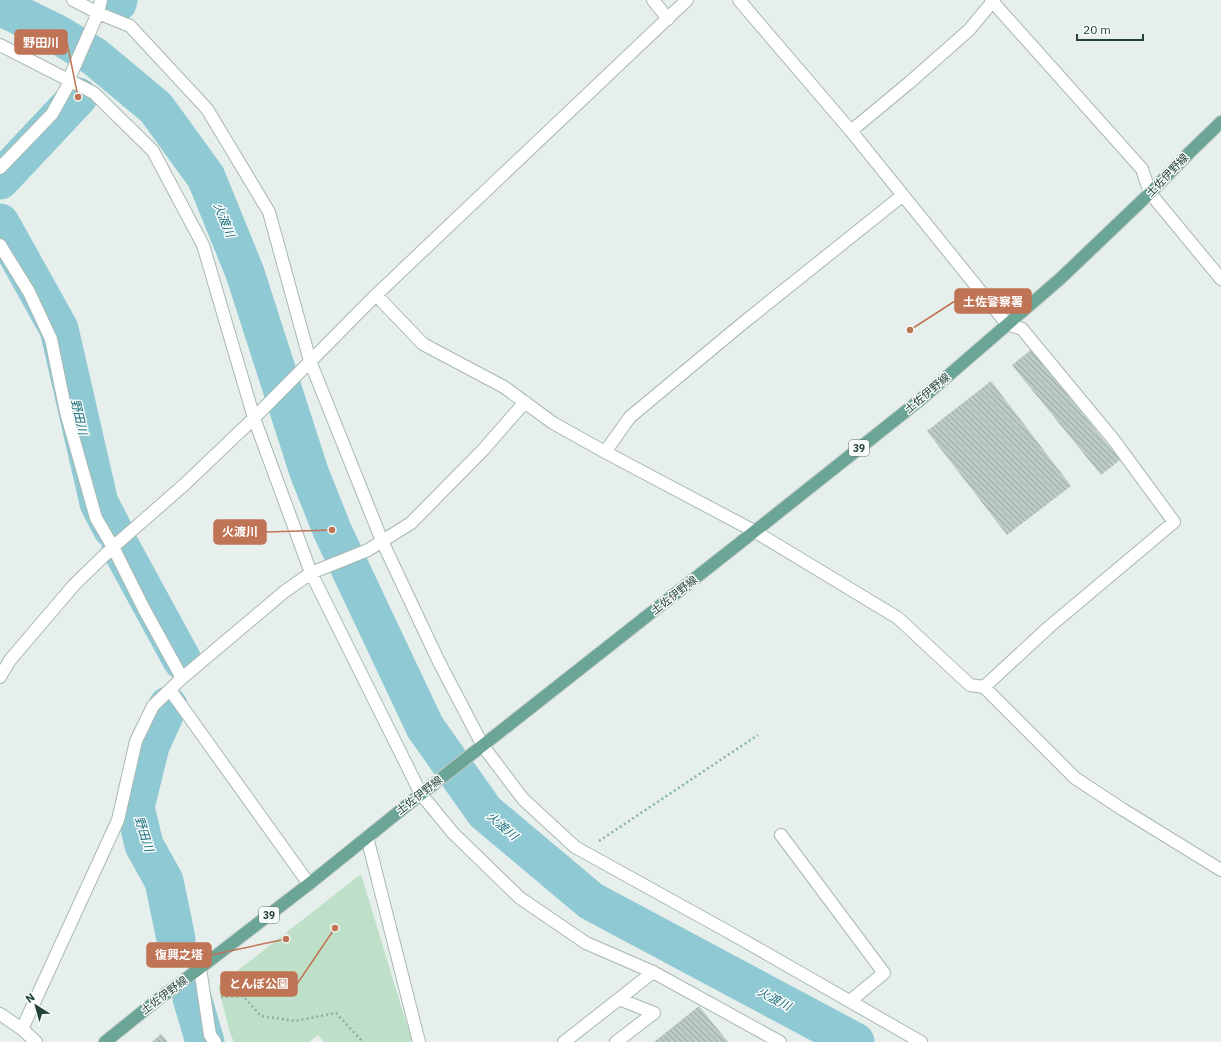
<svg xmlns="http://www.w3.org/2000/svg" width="1221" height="1042" font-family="'IBM Plex Sans','Noto Sans JP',sans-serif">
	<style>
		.green { fill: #bfe0c8 }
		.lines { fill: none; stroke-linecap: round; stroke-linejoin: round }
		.river { stroke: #8ec9d4; stroke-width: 39 }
		.building { fill: url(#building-back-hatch) }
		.minor-casing { stroke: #a8b8b2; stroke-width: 14 }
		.major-casing { stroke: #c2cac8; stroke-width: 14 }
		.path { stroke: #86b3a5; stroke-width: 2.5; stroke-dasharray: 2 3; stroke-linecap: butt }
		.minor { stroke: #fff; stroke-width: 12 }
		.major { stroke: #6aa596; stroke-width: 12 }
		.labels { text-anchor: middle; stroke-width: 3; stroke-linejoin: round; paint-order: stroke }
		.shield { fill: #f7fbf9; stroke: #637a73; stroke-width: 1 }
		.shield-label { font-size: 10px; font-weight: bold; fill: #24423a }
		.street-label { font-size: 11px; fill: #24423a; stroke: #f7fbf9 }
		.water-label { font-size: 12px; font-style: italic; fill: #1c6f80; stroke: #f7fbf9 }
		.leader { fill: none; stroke: #c07456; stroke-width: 1.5 }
		.callout-dot { fill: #c07456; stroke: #f7fbf9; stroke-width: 1.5 }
		.callout { fill: #c07456; stroke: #c07456; stroke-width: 1.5 }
		.callout-label { font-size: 12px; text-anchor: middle; font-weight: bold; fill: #fff }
	</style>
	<defs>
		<pattern id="building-back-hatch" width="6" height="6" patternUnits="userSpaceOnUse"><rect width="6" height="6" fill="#bbcac4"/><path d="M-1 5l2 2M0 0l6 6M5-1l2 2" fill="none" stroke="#98a6a0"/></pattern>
	</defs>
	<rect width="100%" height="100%" fill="#e6efeb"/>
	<path class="green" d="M 361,874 L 412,1042 L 324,1042 L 318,1035 L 309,1042 L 234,1042 L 230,1033 L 218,986 Z"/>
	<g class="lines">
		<path class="river" d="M 117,3 L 118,0
			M 0,6 L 57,34 L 95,57 L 156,108 L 206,177 L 245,273 L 309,472 L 332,530 L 425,727 L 485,812 L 591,901 L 855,1042
			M 0,180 L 78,97
			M 0,223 L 59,329 L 99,503 L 112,528
			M 121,548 L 182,660
			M 168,706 L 150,746 L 135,807 L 144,845 L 164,881 L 176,939
			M 192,998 L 205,1042"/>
	</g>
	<path class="building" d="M 1031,350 L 1120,460 L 1101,475 L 1012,365 Z
		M 991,381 L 1071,486 L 1007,535 L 927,431 Z
		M 699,1006 L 728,1042 L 654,1042 Z
		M 161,1034 L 168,1042 L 152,1042 Z"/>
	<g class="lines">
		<defs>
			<path id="minor" d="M 73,0 L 98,13 L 130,26 L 207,109 L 269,212 L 310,361 L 382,541 L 439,662 L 483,746 L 523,799 L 575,847 L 734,935 L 921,1042
				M 653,0 L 668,19
				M 739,0 L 851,131 L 1007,324 L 1022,329 L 1113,439 L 1174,522 L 1049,627 L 984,687
				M 991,0 L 1142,169 L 1150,193 L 1221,279
				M 0,45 L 94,93 L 153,151 L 203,245 L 254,418 L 311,573 L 421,794 L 453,833 L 520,898 L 586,943 L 653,972 L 780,1042
				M 851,131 L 910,82 L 969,30 L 994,0
				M 0,168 L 52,114 L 67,87 L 72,72 L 98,13 L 101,0
				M 0,245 L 29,292 L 51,339 L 66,412 L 96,518 L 113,547 L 144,609 L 182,678
				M 376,295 L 423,344 L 504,387 L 553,423 L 605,452 L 754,531 L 898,618 L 970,685 L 984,687 L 1075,778 L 1122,809 L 1221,870
				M 605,452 L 630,417 L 743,323 L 903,195
				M 0,677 L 10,660 L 74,585 L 113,547 L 185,484 L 254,418 L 376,295 L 687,0
				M 170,690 L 309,884
				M 781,835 L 884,973 L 850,1001
				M 367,837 L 419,1042
				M 200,968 L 210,1035 L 215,1042
				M 619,999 L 653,972
				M 0,1014 L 22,1029 L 36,1042
				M 22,1029 L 118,820 L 136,741 L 153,706 L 182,678 L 284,592 L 311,573 L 368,550 L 411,523 L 483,450 L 525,402
				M 564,1042 L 619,999 L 654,1013
				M 616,1042 L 654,1013"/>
			<path id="major" d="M 105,1042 L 156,1001 L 200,968 L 309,884 L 421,794 L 769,520 L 920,400 L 1061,278 L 1150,193 L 1188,154 L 1221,122"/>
		</defs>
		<use href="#minor" class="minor-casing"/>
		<use href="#major" class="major-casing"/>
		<path class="path" d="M 599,841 L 758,735
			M 221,997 L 243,996 L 261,1016 L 295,1021 L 336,1013 L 363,1042"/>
		<use href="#minor" class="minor"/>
		<use href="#major" class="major"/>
	</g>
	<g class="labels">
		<g class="shield">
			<rect x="849" y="440" width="20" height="16" rx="3"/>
			<rect x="259" y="907" width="20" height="16" rx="3"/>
		</g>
		<g class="shield-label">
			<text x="859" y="452">39</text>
			<text x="269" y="919">39</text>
		</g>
		<g class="street-label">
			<text transform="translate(1167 175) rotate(-46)" y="4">土佐伊野線</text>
			<text transform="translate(927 393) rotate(-40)" y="4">土佐伊野線</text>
			<text transform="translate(674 595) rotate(-38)" y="4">土佐伊野線</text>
			<text transform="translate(419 795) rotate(-38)" y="4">土佐伊野線</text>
			<text transform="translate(164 995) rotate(-37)" y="4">土佐伊野線</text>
		</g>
		<g class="water-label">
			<text transform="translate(224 220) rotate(68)" y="4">火渡川</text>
			<text transform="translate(79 417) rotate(77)" y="4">野田川</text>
			<text transform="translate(502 826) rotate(41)" y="4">火渡川</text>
			<text transform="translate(144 834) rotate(72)" y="4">野田川</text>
			<text transform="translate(774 999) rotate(28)" y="4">火渡川</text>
		</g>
	</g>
	<path class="leader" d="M78 97L67 42M910 330L955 301M332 530L266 532M286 939L211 955M335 928L297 984"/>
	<g class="callout-dot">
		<circle cx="78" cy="97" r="4"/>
		<circle cx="910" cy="330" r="4"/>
		<circle cx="332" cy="530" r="4"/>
		<circle cx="286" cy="939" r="4"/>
		<circle cx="335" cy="928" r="4"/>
	</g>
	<g class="callout">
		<rect x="15" y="30" width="52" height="24" rx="4"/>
		<rect x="955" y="289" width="76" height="24" rx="4"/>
		<rect x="214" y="520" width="52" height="24" rx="4"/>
		<rect x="147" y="943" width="64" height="24" rx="4"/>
		<rect x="221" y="972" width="76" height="24" rx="4"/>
	</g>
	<g class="callout-label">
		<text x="41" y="47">野田川</text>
		<text x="993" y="306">土佐警察署</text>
		<text x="240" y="536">火渡川</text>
		<text x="179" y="959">復興之塔</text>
		<text x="259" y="988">とんぼ公園</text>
	</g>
	<g transform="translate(36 1006) rotate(323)" stroke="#f7fbf9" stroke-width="3" paint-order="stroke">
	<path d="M0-3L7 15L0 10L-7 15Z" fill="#24423a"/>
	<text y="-6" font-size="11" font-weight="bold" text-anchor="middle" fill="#24423a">N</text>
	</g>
	<path d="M1077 34v6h66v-6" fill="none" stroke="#24423a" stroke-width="2"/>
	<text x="1083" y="34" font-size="12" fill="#24423a" stroke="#f7fbf9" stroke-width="3" paint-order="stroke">20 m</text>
</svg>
